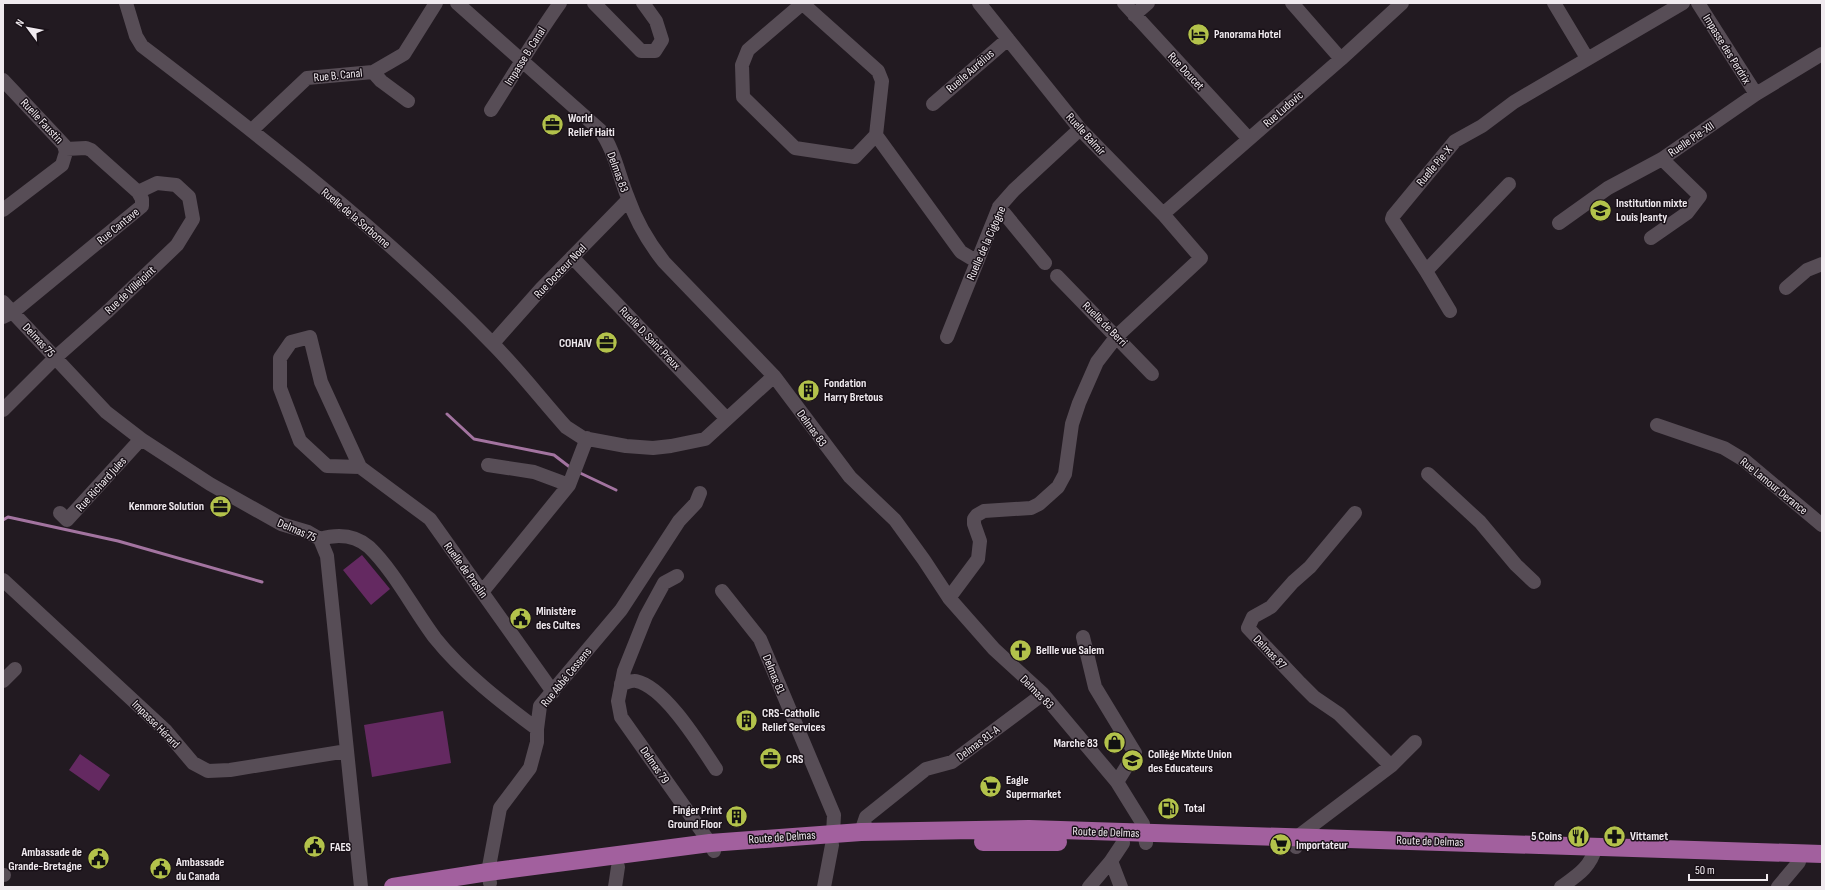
<svg xmlns="http://www.w3.org/2000/svg" width="1825" height="890" font-family="'Sofia Sans Condensed',sans-serif">
	<style>
		.green { fill: #642961 }
		.lines { fill: none; stroke-linecap: round; stroke-linejoin: round }
		.stream { stroke: #a374a0; stroke-width: 3 }
		.minor { stroke: #574d56; stroke-width: 14 }
		.major { stroke: #a2609e; stroke-width: 18 }
		.labels { text-anchor: middle; stroke-width: 3; stroke-linejoin: round; paint-order: stroke }
		.poi-label { font-size: 12px; font-weight: bold; fill: #f0eaef; stroke: #191118; text-anchor: start }
		.street-label { font-size: 12px; fill: #f0eaef; stroke: #191118 }
	</style>
	<rect width="100%" height="100%" fill="#221a21"/>
	<path class="green" d="M 362,555 L 390,589 L 371,605 L 343,570 Z
		M 443,711 L 451,763 L 372,777 L 364,725 Z
		M 80,754 L 110,775 L 99,791 L 69,770 Z"/>
	<g class="lines">
		<path class="stream" d="M 447,414 L 474,439 L 554,455 L 571,468
			M 578,472 L 616,490
			M 3,520 L 8,517 L 118,541 L 262,582"/>
		<path class="minor" d="M 126,3 L 136,36 L 142,46 C 264,139 385,233 492,343 C 518,369 541,399 566,427 L 583,438 L 626,446 L 653,448 L 671,446 L 705,439 L 774,376
			M 457,3 L 600,130 C 614,149 619,176 628,198 C 636,221 649,243 664,262 L 774,376 L 850,477 L 895,520 L 924,560 L 949,598 L 994,649 L 1043,694 L 1117,782 L 1143,824 L 1146,843
			M 594,3 L 641,51 L 655,51 L 662,40 L 656,21 L 643,3
			M 802,3 L 878,71 L 882,81 L 876,135 L 961,252 L 976,261
			M 803,3 L 748,50 L 742,65 L 743,97 L 795,148 L 855,157 L 876,135
			M 1124,3 L 1249,139
			M 1292,3 L 1341,59
			M 1554,3 L 1587,58
			M 1698,3 L 1756,94
			M 1134,15 L 1148,3
			M 373,72 L 381,81 L 408,101
			M 3,80 L 64,145 L 66,152 L 62,165 L 3,210
			M 933,104 L 1008,39
			M 491,110 C 514,74 535,38 560,3
			M 252,130 L 307,78 L 373,72 L 404,54 L 436,3
			M 1509,184 L 1426,271 L 1392,219 L 1393,216 L 1455,141 L 1482,126 L 1514,102 L 1683,3
			M 999,207 L 1045,263
			M 1163,214 L 1341,59 L 1402,3
			M 1559,223 L 1608,188 L 1662,159 L 1756,94 L 1822,54
			M 1651,238 L 1687,213 L 1700,196 L 1662,159
			M 572,257 L 727,419
			M 1426,271 L 1450,311
			M 1057,276 L 1152,374
			M 1786,288 L 1807,270 L 1822,264
			M 3,302 L 106,412 L 141,439 L 210,484 L 281,524 L 308,532 L 320,539 L 327,556 L 361,887
			M 3,317 L 13,312 L 142,206 L 142,199 L 138,192 L 91,150 L 86,148 L 66,149
			M 310,337 L 321,382 L 360,467 L 327,466 L 300,441 L 280,388 L 280,358 L 291,342 Z
			M 947,337 L 999,207 L 1014,190 L 1080,129
			M 493,343 L 541,289 L 628,200
			M 3,410 L 56,357 L 108,311 L 177,245 L 193,219 L 189,197 L 176,185 L 157,183 L 138,192
			M 1657,425 L 1724,448 L 1744,460 L 1822,525
			M 488,465 L 534,472 L 569,485
			M 360,467 L 430,519 L 553,692
			M 1428,474 L 1480,522 L 1516,565 L 1534,582
			M 60,513 L 67,520 L 141,439
			M 1355,513 L 1310,567 L 1293,582 L 1271,607 L 1253,617 L 1248,628 L 1300,683 L 1314,697 L 1339,714 L 1391,766
			M 320,539 C 337,534 355,535 369,547 C 394,571 414,610 435,638 C 462,672 502,703 537,729
			M 677,576 L 664,583 L 646,616 L 624,671 L 618,701 L 621,717 L 710,843 L 714,851
			M 3,580 L 166,731 L 193,763 L 208,771 L 230,770 L 347,751
			M 722,591 L 760,639 L 834,815 L 833,834
			M 482,592 L 569,485 L 587,438
			M 949,598 L 978,559 L 980,541 L 974,524 L 974,519 L 977,515 L 984,511 L 1031,508 L 1039,504 L 1058,487 L 1065,474 L 1072,424 L 1079,403 L 1097,362 L 1117,336 L 1201,258 L 1163,214 L 1080,129 L 979,3
			M 1083,637 L 1095,687 L 1135,753 L 1117,782
			M 3,681 L 15,669
			M 621,684 C 626,683 632,680 636,681 C 665,687 700,745 716,769
			M 861,832 L 866,817 L 926,769 L 952,762 L 1043,694
			M 1296,847 L 1297,837 L 1391,766 L 1415,742
			M 3,875 L 4,875
			M 490,883 L 488,872 L 500,808 L 530,768 L 537,742 L 537,729 L 540,706 L 621,610 L 679,521 L 696,503 L 700,493
			M 615,887 L 618,867
			M 824,887 L 832,845
			M 1089,887 L 1111,861
			M 1121,887 L 1111,861 L 1123,843
			M 1561,887 C 1578,875 1591,867 1596,846
			M 1778,887 L 1799,862"/>
		<path class="major" d="M 983,842 L 1058,842
			M 393,887 L 488,872 L 710,843 L 861,832 L 1029,829 L 1822,854"/>
	</g>
	<defs>
		<symbol id="hotel-disc" viewBox="-11 -11 22 22"><circle r="9.5" fill="#b3c24b" stroke="#191118"/><path d="M-6-4.5h1.5V1H6V5H4.5V3h-9V5H-6ZM-4 0a1.8 1.8 0 1 1 3.6 0ZM.5 0V-2.5h3Q6-2.5 6 0Z" fill="#111"/></symbol>
		<symbol id="office-disc" viewBox="-11 -11 22 22"><circle r="9.5" fill="#b3c24b" stroke="#191118"/><path d="M-6-3h4V-5.5h4V-3h4V5H-6ZM-1-4.5V-3h2v-1.5ZM-6 0V1H6V0Z" fill="#111"/></symbol>
		<symbol id="school-disc" viewBox="-11 -11 22 22"><circle r="9.5" fill="#b3c24b" stroke="#191118"/><path d="M0-5L7-2L0 1L-7-2ZM-4 1L0 2.5L4 1V4Q0 6-4 4Z" fill="#111"/></symbol>
		<symbol id="building-disc" viewBox="-11 -11 22 22"><circle r="9.5" fill="#b3c24b" stroke="#191118"/><path d="M-4-6H4V6H1V3H-1V6H-4ZM-2.5-4.3h1.7v1.8h-1.7ZM.8-4.3h1.7v1.8H.8ZM-2.5-1h1.7V.8h-1.7ZM.8-1h1.7V.8H.8Z" fill="#111"/></symbol>
		<symbol id="civic-disc" viewBox="-11 -11 22 22"><circle r="9.5" fill="#b3c24b" stroke="#191118"/><path d="M-.6-6.5H3V-4.5H.6V-3L4-1V1h2V6H-6V1h2V-1L-.6-3ZM-1.2 2.5V6h2.4V2.5Z" fill="#111"/></symbol>
		<symbol id="church-disc" viewBox="-11 -11 22 22"><circle r="9.5" fill="#b3c24b" stroke="#191118"/><path d="M-1.2-6h2.4v3.5h3.3v2.4h-3.3V6h-2.4V-.1h-3.3v-2.4h3.3Z" fill="#111"/></symbol>
		<symbol id="shop-disc" viewBox="-11 -11 22 22"><circle r="9.5" fill="#b3c24b" stroke="#191118"/><path d="M-5-2.5h2.3a2.7 3.5 0 0 1 5.4 0H5L5.5 6h-11ZM-1.5-2.5h3a1.5 2.3 0 0 0-3 0Z" fill="#111"/></symbol>
		<symbol id="supermarket-disc" viewBox="-11 -11 22 22"><circle r="9.5" fill="#b3c24b" stroke="#191118"/><path d="M-6-5.5h2.5l.6 2H6L4.5 2H-2.5L-4.4-4H-6ZM-1.5 3.2a1.3 1.3 0 1 0 .1 0ZM3 3.2a1.3 1.3 0 1 0 .1 0Z" fill="#111"/></symbol>
		<symbol id="fuel-disc" viewBox="-11 -11 22 22"><circle r="9.5" fill="#b3c24b" stroke="#191118"/><path d="M-5.5-6h7V0h2V4h1.3V-2.5L3-4.5l.8-.8L6-3V5H2.5V1h-1V6h-7ZM-4.2-4.7v3.2H.2V-4.7Z" fill="#111"/></symbol>
		<symbol id="restaurant-disc" viewBox="-11 -11 22 22"><circle r="9.5" fill="#b3c24b" stroke="#191118"/><path d="M-5-6h1v4h1v-4h1v4h1v-4h1v5L-1.5 .5V6h-2V.5L-5-1ZM5-6V6H3V1.5H1.5Q1.5-4 5-6Z" fill="#111"/></symbol>
		<symbol id="pharmacy-disc" viewBox="-11 -11 22 22"><circle r="9.5" fill="#b3c24b" stroke="#191118"/><path d="M-2-6h4v4h4v4h-4v4h-4v-4h-4v-4h4Z" fill="#111"/></symbol>
	</defs>
	<g fill-rule="evenodd">
		<use href="#hotel-disc" x="1186" y="22" width="25" height="25"/>
		<use href="#office-disc" x="540" y="112" width="25" height="25"/>
		<use href="#school-disc" x="1588" y="198" width="25" height="25"/>
		<use href="#office-disc" x="594" y="330" width="25" height="25"/>
		<use href="#building-disc" x="796" y="378" width="25" height="25"/>
		<use href="#office-disc" x="208" y="494" width="25" height="25"/>
		<use href="#civic-disc" x="508" y="606" width="25" height="25"/>
		<use href="#church-disc" x="1008" y="638" width="25" height="25"/>
		<use href="#building-disc" x="734" y="708" width="25" height="25"/>
		<use href="#shop-disc" x="1102" y="730" width="25" height="25"/>
		<use href="#office-disc" x="758" y="746" width="25" height="25"/>
		<use href="#school-disc" x="1120" y="748" width="25" height="25"/>
		<use href="#supermarket-disc" x="978" y="774" width="25" height="25"/>
		<use href="#fuel-disc" x="1156" y="796" width="25" height="25"/>
		<use href="#building-disc" x="724" y="804" width="25" height="25"/>
		<use href="#restaurant-disc" x="1566" y="824" width="25" height="25"/>
		<use href="#pharmacy-disc" x="1602" y="824" width="25" height="25"/>
		<use href="#supermarket-disc" x="1268" y="832" width="25" height="25"/>
		<use href="#civic-disc" x="302" y="834" width="25" height="25"/>
		<use href="#civic-disc" x="86" y="846" width="25" height="25"/>
		<use href="#civic-disc" x="148" y="856" width="25" height="25"/>
	</g>
	<g class="labels">
		<g class="poi-label">
			<text x="1214" y="38">Panorama Hotel</text>
			<text x="568" y="122">World<tspan x="568" dy="14">Relief Haiti</tspan></text>
			<text x="1616" y="207">Institution mixte<tspan x="1616" dy="14">Louis Jeanty</tspan></text>
			<text x="592" y="347" text-anchor="end">COHAIV</text>
			<text x="824" y="387">Fondation<tspan x="824" dy="14">Harry Bretous</tspan></text>
			<text x="204" y="510" text-anchor="end">Kenmore Solution</text>
			<text x="536" y="615">Ministère<tspan x="536" dy="14">des Cultes</tspan></text>
			<text x="1036" y="654">Bellle vue Salem</text>
			<text x="762" y="717">CRS-Catholic<tspan x="762" dy="14">Relief Services</tspan></text>
			<text x="1098" y="747" text-anchor="end">Marche 83</text>
			<text x="1148" y="758">Collège Mixte Union<tspan x="1148" dy="14">des Educateurs</tspan></text>
			<text x="786" y="763">CRS</text>
			<text x="1006" y="784">Eagle<tspan x="1006" dy="14">Supermarket</tspan></text>
			<text x="1184" y="812">Total</text>
			<text x="722" y="814" text-anchor="end">Finger Print<tspan x="722" dy="14">Ground Floor</tspan></text>
			<text x="1562" y="840" text-anchor="end">5 Coins</text>
			<text x="1630" y="840">Vittamet</text>
			<text x="1296" y="849">Importateur</text>
			<text x="330" y="851">FAES</text>
			<text x="82" y="856" text-anchor="end">Ambassade de<tspan x="82" dy="14">Grande-Bretagne</tspan></text>
			<text x="176" y="866">Ambassade<tspan x="176" dy="14">du Canada</tspan></text>
		</g>
		<g class="street-label">
			<text transform="translate(1727 49) rotate(58)" y="4">Impasse des Perdrix</text>
			<text transform="translate(525 56) rotate(-58)" y="4">Impasse B. Canal</text>
			<text transform="translate(970 71) rotate(-41)" y="4">Ruelle Aurélius</text>
			<text transform="translate(1186 71) rotate(47)" y="4">Rue Doucet</text>
			<text transform="translate(338 75) rotate(-6)" y="4">Rue B. Canal</text>
			<text transform="translate(1283 109) rotate(-41)" y="4">Rue Ludovic</text>
			<text transform="translate(42 121) rotate(47)" y="4">Ruelle Faustin</text>
			<text transform="translate(1086 134) rotate(48)" y="4">Ruelle Balmir</text>
			<text transform="translate(1691 139) rotate(-34)" y="4">Ruelle Pie-XII</text>
			<text transform="translate(1434 166) rotate(-50)" y="4">Ruelle Pie-X</text>
			<text transform="translate(618 172) rotate(70)" y="4">Delmas 83</text>
			<text transform="translate(356 218) rotate(40)" y="4">Ruelle de la Sorbonne</text>
			<text transform="translate(118 226) rotate(-39)" y="4">Rue Cantave</text>
			<text transform="translate(986 243) rotate(-66)" y="4">Ruelle de la Cigogne</text>
			<text transform="translate(560 271) rotate(-46)" y="4">Rue Docteur Noel</text>
			<text transform="translate(130 290) rotate(-43)" y="4">Rue de Villejoint</text>
			<text transform="translate(1105 324) rotate(45)" y="4">Ruelle de Berri</text>
			<text transform="translate(650 338) rotate(46)" y="4">Ruelle D. Saint Preux</text>
			<text transform="translate(39 340) rotate(47)" y="4">Delmas 75</text>
			<text transform="translate(812 428) rotate(54)" y="4">Delmas 83</text>
			<text transform="translate(101 484) rotate(-48)" y="4">Rue Richard Jules</text>
			<text transform="translate(1774 486) rotate(39)" y="4">Rue Lamour Derance</text>
			<text transform="translate(297 530) rotate(23)" y="4">Delmas 75</text>
			<text transform="translate(466 570) rotate(54)" y="4">Ruelle de Praslin</text>
			<text transform="translate(1270 652) rotate(46)" y="4">Delmas 87</text>
			<text transform="translate(774 674) rotate(68)" y="4">Delmas 81</text>
			<text transform="translate(566 677) rotate(-51)" y="4">Rue Abbé Cessens</text>
			<text transform="translate(1037 692) rotate(45)" y="4">Delmas 83</text>
			<text transform="translate(156 724) rotate(45)" y="4">Impasse Hérard</text>
			<text transform="translate(978 743) rotate(-37)" y="4">Delmas 81-A</text>
			<text transform="translate(655 765) rotate(55)" y="4">Delmas 79</text>
			<text transform="translate(1106 832) rotate(2)" y="4">Route de Delmas</text>
			<text transform="translate(782 837) rotate(-4)" y="4">Route de Delmas</text>
			<text transform="translate(1430 841) rotate(2)" y="4">Route de Delmas</text>
		</g>
	</g>
	<rect width="1825" height="890" fill="none" stroke="#f0eaef" stroke-width="8"/>
	<g transform="translate(28 28) rotate(302)" stroke="#191118" stroke-width="3" paint-order="stroke">
	<path d="M0-3L7 15L0 10L-7 15Z" fill="#f0eaef"/>
	<text y="-6" font-size="11" font-weight="bold" text-anchor="middle" fill="#f0eaef">N</text>
	</g>
	<path d="M1689 874v6h78v-6" fill="none" stroke="#f0eaef" stroke-width="2"/>
	<text x="1695" y="874" font-size="12" fill="#f0eaef" stroke="#191118" stroke-width="3" paint-order="stroke">50 m</text>
</svg>
